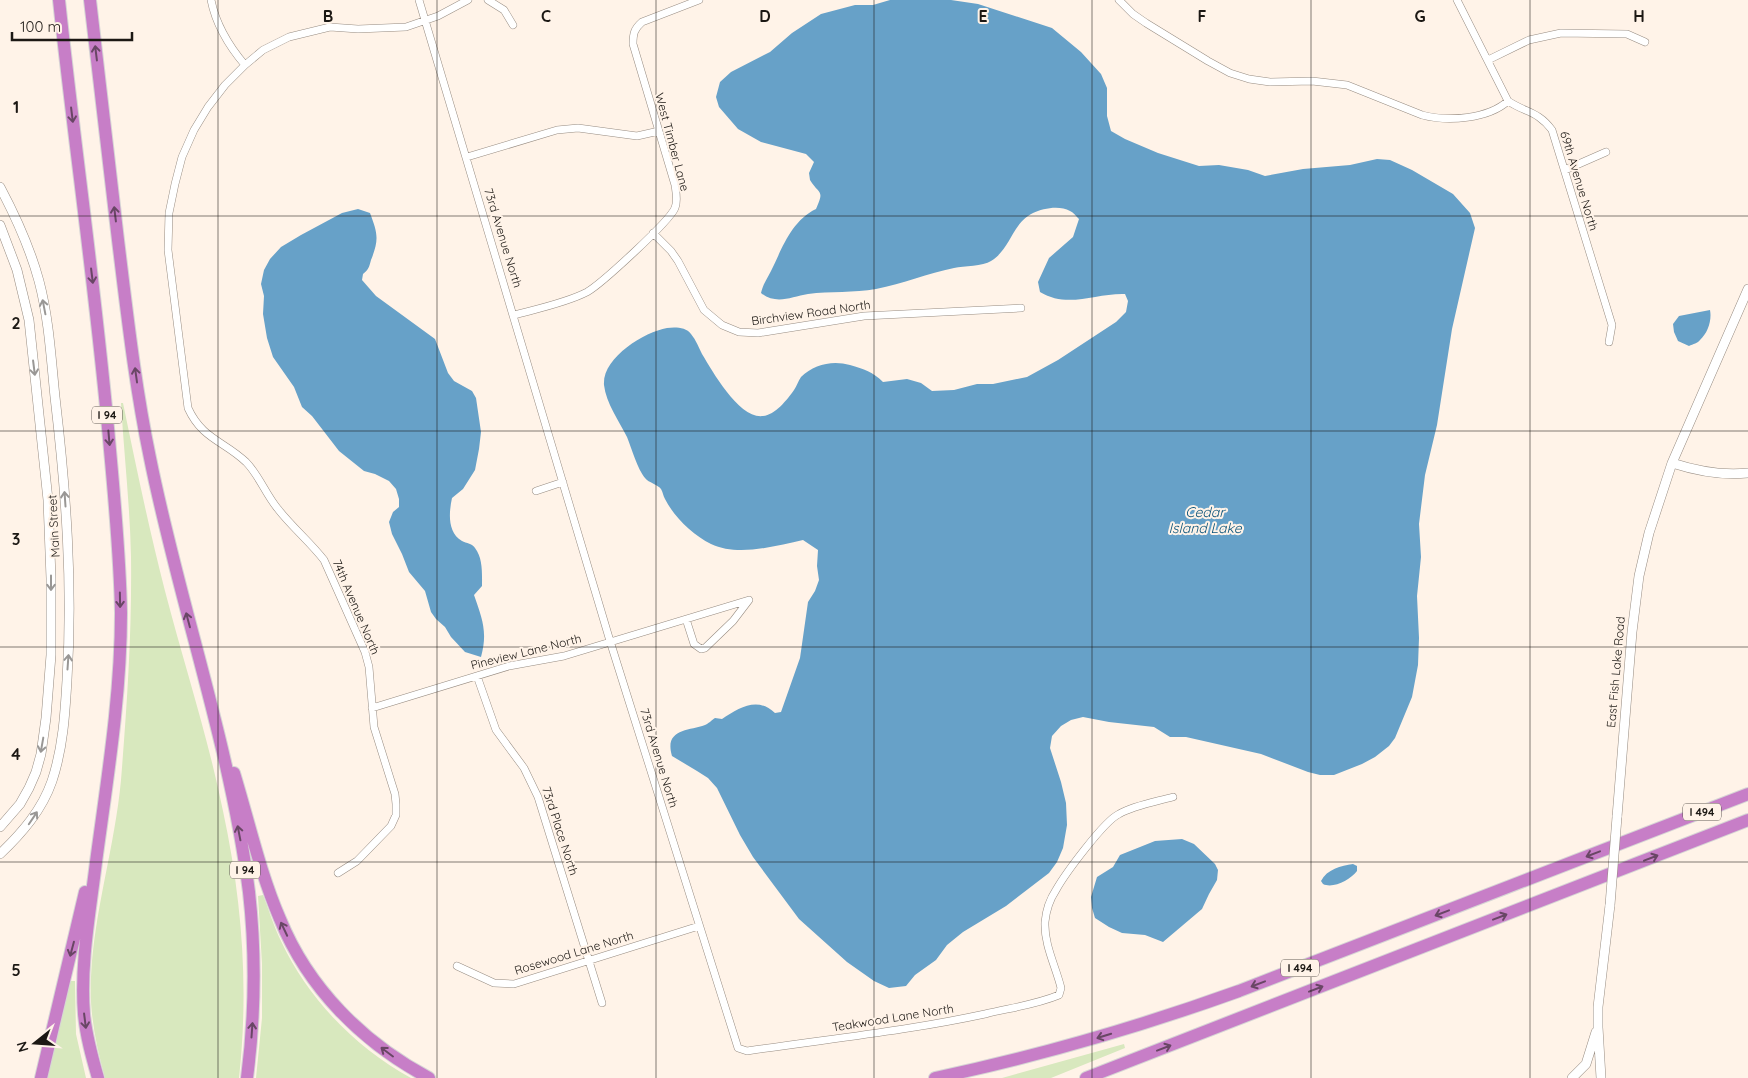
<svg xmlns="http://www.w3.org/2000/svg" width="1748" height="1078" font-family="Quicksand,sans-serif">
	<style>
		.green { fill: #d8e8be }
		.water { fill: #67a1c8 }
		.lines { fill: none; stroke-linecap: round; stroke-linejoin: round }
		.street-casing { stroke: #978c82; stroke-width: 8 }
		.secondary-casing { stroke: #978c82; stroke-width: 10 }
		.highway-casing { stroke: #d6d5d5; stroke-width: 14 }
		.street { stroke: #fff; stroke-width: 7 }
		.secondary { stroke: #fff; stroke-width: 9 }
		.highway { stroke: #c77ec7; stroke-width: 12 }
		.secondary-bridge-casing { stroke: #978c82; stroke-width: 10; stroke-linecap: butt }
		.secondary-bridge { stroke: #fff; stroke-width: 9 }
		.oneway { stroke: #694665 }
		.oneway2 { stroke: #999795 }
		.grid { fill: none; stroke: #1c1814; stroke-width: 1; stroke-opacity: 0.55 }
		.labels { text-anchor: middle; stroke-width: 4; stroke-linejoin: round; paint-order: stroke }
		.shield { fill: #fff3e8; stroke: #605a54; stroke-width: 1 }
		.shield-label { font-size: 11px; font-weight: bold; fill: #1c1814 }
		.street-label { font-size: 12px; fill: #1c1814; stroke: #fff3e8 }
		.water-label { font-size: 14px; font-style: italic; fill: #0b5379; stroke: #fff3e8 }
		.grid-label { font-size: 16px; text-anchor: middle; font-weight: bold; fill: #1c1814; stroke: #fff3e8; stroke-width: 4; stroke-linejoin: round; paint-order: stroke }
	</style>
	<rect width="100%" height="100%" fill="#fff3e8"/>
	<path class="green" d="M 121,403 L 123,403 C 136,466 149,529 165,591 C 184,664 208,737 223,811 C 242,900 249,987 239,1078 L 105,1078 C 96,1045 89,1012 91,977 C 94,911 115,846 121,780 C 127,705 132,632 131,557 C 130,506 124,454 121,403 Z
		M 263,895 C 269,910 274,927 281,941 C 308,999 355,1047 411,1078 L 256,1078 L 262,1018 L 262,964 L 258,896 Z
		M 70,981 L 75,981 L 76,1034 L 86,1078 L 47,1078 Z
		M 1124,1044 L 1125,1048 L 1051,1078 L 1002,1078 Z"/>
	<path class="water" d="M 890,0 L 951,0 L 978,4 L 1052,28 L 1081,52 L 1101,74 L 1107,88 L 1107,116 L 1111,131 L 1125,139 L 1158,153 L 1199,166 L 1219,165 L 1248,170 L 1265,176 L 1303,169 L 1350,165 L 1377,159 L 1390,160 L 1412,170 L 1453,194 L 1470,213 L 1475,228 L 1452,329 L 1437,425 L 1425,475 L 1419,524 L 1421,557 L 1417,596 L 1419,638 L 1418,665 L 1412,697 L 1395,738 L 1389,746 L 1375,757 L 1362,764 L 1334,775 L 1320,775 L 1308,772 L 1261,754 L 1186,737 L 1170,737 L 1154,727 L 1109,722 L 1083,717 L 1071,720 L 1061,726 L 1052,736 L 1050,748 L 1061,782 L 1066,803 L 1067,825 L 1063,848 L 1057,862 L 1049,873 L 1006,906 L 963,932 L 947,945 L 936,960 L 915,975 L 906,986 L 889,988 L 874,981 L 847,962 L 799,919 L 753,857 L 740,835 L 717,788 L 708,778 L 697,771 L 672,756 C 664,729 688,731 705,725 C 708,724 712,720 715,718 L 722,719 C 739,708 757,696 775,713 L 781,712 L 800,658 L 808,602 L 815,591 L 819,580 L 817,566 L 818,550 L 803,540 C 775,546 738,557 711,544 C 693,535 674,517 665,499 C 663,496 663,492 661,489 C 657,484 649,483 645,478 C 638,470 631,447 627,437 C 619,421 606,403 604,385 C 602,358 644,332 667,328 C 675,327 686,327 691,334 C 696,340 699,348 702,354 C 713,372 739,419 763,416 C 775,415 787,400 794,390 C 797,386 798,381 801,377 C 814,364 833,360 850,365 C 864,369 873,372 883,382 L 907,379 L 921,383 L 932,391 L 954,390 L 977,384 L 993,384 L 1027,377 L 1058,360 L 1116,322 L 1126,312 L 1128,301 L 1125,294 C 1095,293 1068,309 1040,292 L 1038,282 L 1049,258 L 1073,237 L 1079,219 C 1076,216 1073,212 1070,211 C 1060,205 1043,208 1033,213 C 1012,223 1011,249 991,261 C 983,266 964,266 954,268 C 928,273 903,284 876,289 C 854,293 830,291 808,294 C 791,297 776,305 761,293 C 763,284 767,279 771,271 C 782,249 791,221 816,209 C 825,189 819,195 810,180 L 809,173 L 814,162 L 806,154 L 761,142 L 738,129 L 719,107 L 716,97 L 720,82 L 731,72 L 770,52 L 792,33 L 821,14 L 855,5 L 873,5 Z
		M 358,209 L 370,213 C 378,234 379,240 371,260 C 369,267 369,269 363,274 L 362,280 L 376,296 L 435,339 L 448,373 L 454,381 L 472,391 L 476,398 L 481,432 L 479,449 L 475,470 L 463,489 L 452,498 C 449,512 447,532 462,541 C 466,543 473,544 475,548 C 483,558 482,574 482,586 L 474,595 C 482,618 488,632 481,657 L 465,652 L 451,637 L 445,627 L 436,619 L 431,612 L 425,591 L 409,572 L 402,554 L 392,534 L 389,522 L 393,512 L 399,507 L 399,499 L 396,489 L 389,481 L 375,474 L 364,471 L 339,451 L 312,416 L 302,407 L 294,387 L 273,357 L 267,338 L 263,314 L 264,296 L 261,284 L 264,270 L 270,259 L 281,247 L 301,235 L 342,213 Z
		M 1710,310 C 1712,320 1708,333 1700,340 C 1698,343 1693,344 1689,346 L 1678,341 L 1674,332 L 1673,324 L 1679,316 Z
		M 1182,839 L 1194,844 L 1215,864 L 1218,870 L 1217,880 L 1209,894 L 1202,909 L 1163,942 L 1145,935 L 1122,933 L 1109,927 L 1095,918 L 1092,908 L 1091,897 L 1097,877 L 1113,867 L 1120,855 L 1155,841 Z
		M 1353,864 L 1357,866 L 1357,871 C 1350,880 1333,889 1323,884 L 1321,881 C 1327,869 1341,866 1353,864 Z"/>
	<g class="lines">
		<defs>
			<path id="street" d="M 211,0 C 216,25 228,45 245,65
				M 419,0 L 610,641 L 738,1048 L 747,1051 C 827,1039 906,1031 985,1014 C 1009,1008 1035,1005 1059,995 L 1061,988 C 1056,967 1044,945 1045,922 C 1046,911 1050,899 1056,890 C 1065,874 1104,821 1119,814 C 1135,805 1155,802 1173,797
				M 488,0 L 504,10 L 513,25
				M 1119,0 L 1133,14 L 1146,23 L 1208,61 L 1230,73 L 1249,79 L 1270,82 L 1312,81 L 1347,85 L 1422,115 C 1448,122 1488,119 1508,101
				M 1457,0 L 1508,101 C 1526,113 1538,111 1552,130 L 1612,325 L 1609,342
				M 1488,60 L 1529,40 L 1561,33 L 1627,34 L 1645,42
				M 467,157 L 557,130 L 578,128 L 637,136 L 659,131
				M 1565,170 L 1606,152
				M 653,233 L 671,251 L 678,261 L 704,310 L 722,325 L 739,332 L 758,333 L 864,316 L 1021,308
				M 514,315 C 536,309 566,303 587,292 C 601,284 669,222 675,208 C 678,201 676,192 675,185 L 633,44 C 633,34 634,29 642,22 L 699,0
				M 536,491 L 563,482
				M 477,676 L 496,730 L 524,768 L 538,797 L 602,1003
				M 372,708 L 509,666 L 564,656 L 749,600 L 733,621 L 705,648 L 701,649 L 694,644 L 686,619
				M 338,873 L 357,861 L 391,826 L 396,815 L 396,804 L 395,794 L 374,727 L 369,667 L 365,652 L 324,560 C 310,542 292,527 278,509 C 266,495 259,475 246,462 C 224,441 202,439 188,408 L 168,250 L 169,213 L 175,184 L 182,157 L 194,130 L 208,107 L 225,85 L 245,65 L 263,50 L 289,37 L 330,27 L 358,29 L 406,27 L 438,16 L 468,0
				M 457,966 L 494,983 L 514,984 L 699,926"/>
			<path id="secondary" d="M 0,187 C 16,217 30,248 39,281 C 49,319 51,358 55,397 C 66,491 73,585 67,680 C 65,714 63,748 52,781 C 42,810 22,833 0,854
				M 0,225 L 17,270 L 29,320 L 48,500 L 51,578 L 51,655 L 46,718 L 41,754 L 36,772 L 29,788 L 20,804 L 0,827
				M 1672,463 C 1697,471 1722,476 1748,473
				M 1617,817 L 1632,632 L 1639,576 L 1649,533 L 1672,463 L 1748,289
				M 1572,1078 L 1586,1064 L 1596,1032
				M 1601,1078 L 1598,1027 L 1598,1007 L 1610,905"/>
			<path id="highway" d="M 59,0 C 75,150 97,299 110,450 C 115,504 120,558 121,613 C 121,696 107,780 96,862 C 90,912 80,964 84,1014 C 86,1036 92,1057 98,1078
				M 90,0 C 99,80 109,160 118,240 C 127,313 135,386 150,458 C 179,603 230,744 249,892 C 256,954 255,1016 247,1078
				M 234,773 C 249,822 260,873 280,919 C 308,988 363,1043 429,1078
				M 41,1078 L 85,892
				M 935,1078 C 1039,1056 1139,1027 1239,991 L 1748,794
				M 1086,1078 L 1748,820"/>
		</defs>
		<use href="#street" class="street-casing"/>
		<use href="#secondary" class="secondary-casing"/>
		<use href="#highway" class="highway-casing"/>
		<use href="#street" class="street"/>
		<use href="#secondary" class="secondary"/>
		<use href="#highway" class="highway"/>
		<defs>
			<path id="secondary-bridge" d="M 1610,905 L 1617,817"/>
		</defs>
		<use href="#secondary-bridge" class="secondary-bridge-casing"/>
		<use href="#secondary-bridge" class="secondary-bridge"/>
	</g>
	<defs><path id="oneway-shaft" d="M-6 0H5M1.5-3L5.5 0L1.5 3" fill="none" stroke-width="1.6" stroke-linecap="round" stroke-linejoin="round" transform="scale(1.25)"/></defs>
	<g class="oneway">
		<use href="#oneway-shaft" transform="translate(96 53) rotate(-97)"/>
		<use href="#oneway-shaft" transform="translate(72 115) rotate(83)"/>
		<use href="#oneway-shaft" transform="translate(115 214) rotate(-97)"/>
		<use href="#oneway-shaft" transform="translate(92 276) rotate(83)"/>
		<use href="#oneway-shaft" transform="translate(136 375) rotate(-98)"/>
		<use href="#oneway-shaft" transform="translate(109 438) rotate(85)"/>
		<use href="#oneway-shaft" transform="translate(120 600) rotate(89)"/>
		<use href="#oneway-shaft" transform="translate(188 620) rotate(-105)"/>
		<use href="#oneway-shaft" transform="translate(239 833) rotate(-101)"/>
		<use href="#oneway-shaft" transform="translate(1593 854) rotate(159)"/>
		<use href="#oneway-shaft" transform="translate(1651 858) rotate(-21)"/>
		<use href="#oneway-shaft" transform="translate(1442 913) rotate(159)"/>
		<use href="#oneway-shaft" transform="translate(1500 917) rotate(-21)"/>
		<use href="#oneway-shaft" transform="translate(284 929) rotate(-115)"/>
		<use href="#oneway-shaft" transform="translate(72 949) rotate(105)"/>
		<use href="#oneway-shaft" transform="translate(1258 984) rotate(159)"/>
		<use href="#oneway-shaft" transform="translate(1316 989) rotate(-21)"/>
		<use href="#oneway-shaft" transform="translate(85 1021) rotate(83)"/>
		<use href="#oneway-shaft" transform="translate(252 1030) rotate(-86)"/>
		<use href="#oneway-shaft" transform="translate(1104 1036) rotate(163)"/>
		<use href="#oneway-shaft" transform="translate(1164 1048) rotate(-21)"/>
		<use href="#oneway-shaft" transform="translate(387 1052) rotate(-143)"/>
	</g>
	<g class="oneway2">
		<use href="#oneway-shaft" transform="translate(44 307) rotate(-101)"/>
		<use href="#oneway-shaft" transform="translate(34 368) rotate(83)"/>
		<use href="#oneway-shaft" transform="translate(65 499) rotate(-94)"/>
		<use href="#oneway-shaft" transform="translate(51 583) rotate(90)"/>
		<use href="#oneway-shaft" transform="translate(68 662) rotate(-86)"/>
		<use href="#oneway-shaft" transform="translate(42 745) rotate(100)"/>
		<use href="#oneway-shaft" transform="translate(33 818) rotate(-56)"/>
	</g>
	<path class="grid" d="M 218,0 L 218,1078M 437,0 L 437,1078M 656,0 L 656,1078M 874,0 L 874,1078M 1092,0 L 1092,1078M 1311,0 L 1311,1078M 1530,0 L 1530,1078M 0,216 L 1748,216M 0,431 L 1748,431M 0,647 L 1748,647M 0,862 L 1748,862"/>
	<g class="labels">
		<g class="shield">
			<rect x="92" y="406.5" width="30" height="17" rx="4"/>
			<rect x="1683" y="803.5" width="38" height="17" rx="4"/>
			<rect x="230" y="861.5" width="30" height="17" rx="4"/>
			<rect x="1281" y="959.5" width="38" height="17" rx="4"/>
		</g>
		<g class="shield-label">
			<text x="107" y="419">I 94</text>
			<text x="1702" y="816">I 494</text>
			<text x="245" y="874">I 94</text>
			<text x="1300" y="972">I 494</text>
		</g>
		<g class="street-label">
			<text transform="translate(672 142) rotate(75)" y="4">West Timber Lane</text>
			<text transform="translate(1579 181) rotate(73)" y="4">69th Avenue North</text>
			<text transform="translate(503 238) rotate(73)" y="4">73rd Avenue North</text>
			<text transform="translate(811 313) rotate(-8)" y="4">Birchview Road North</text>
			<text transform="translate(54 526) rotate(-93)" y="4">Main Street</text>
			<text transform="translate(356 607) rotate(67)" y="4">74th Avenue North</text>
			<text transform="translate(526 652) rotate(-14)" y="4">Pineview Lane North</text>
			<text transform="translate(1616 672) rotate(-85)" y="4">East Fish Lake Road</text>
			<text transform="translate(659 758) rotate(73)" y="4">73rd Avenue North</text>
			<text transform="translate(560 831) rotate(72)" y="4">73rd Place North</text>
			<text transform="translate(574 953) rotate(-17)" y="4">Rosewood Lane North</text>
			<text transform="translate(893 1018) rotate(-9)" y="4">Teakwood Lane North</text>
		</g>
		<g class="water-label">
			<text x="1205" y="517">Cedar<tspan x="1205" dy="16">Island Lake</tspan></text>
		</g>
	</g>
	<g class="grid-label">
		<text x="328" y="22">B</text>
		<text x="546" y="22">C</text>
		<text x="765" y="22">D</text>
		<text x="983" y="22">E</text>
		<text x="1202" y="22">F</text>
		<text x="1420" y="22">G</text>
		<text x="1639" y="22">H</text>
		<text x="16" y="113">1</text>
		<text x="16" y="329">2</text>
		<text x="16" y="545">3</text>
		<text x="16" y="760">4</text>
		<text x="16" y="976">5</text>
	</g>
	<g transform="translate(35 1043) rotate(253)" stroke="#fff3e8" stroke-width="4" paint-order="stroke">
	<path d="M0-4L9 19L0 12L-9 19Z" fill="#1c1814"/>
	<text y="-8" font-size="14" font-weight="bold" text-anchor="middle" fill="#1c1814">N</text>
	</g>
	<path d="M12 32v8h120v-8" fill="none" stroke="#1c1814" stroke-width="2.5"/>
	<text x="20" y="32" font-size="15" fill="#1c1814" stroke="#fff3e8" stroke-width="4" paint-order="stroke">100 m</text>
</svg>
